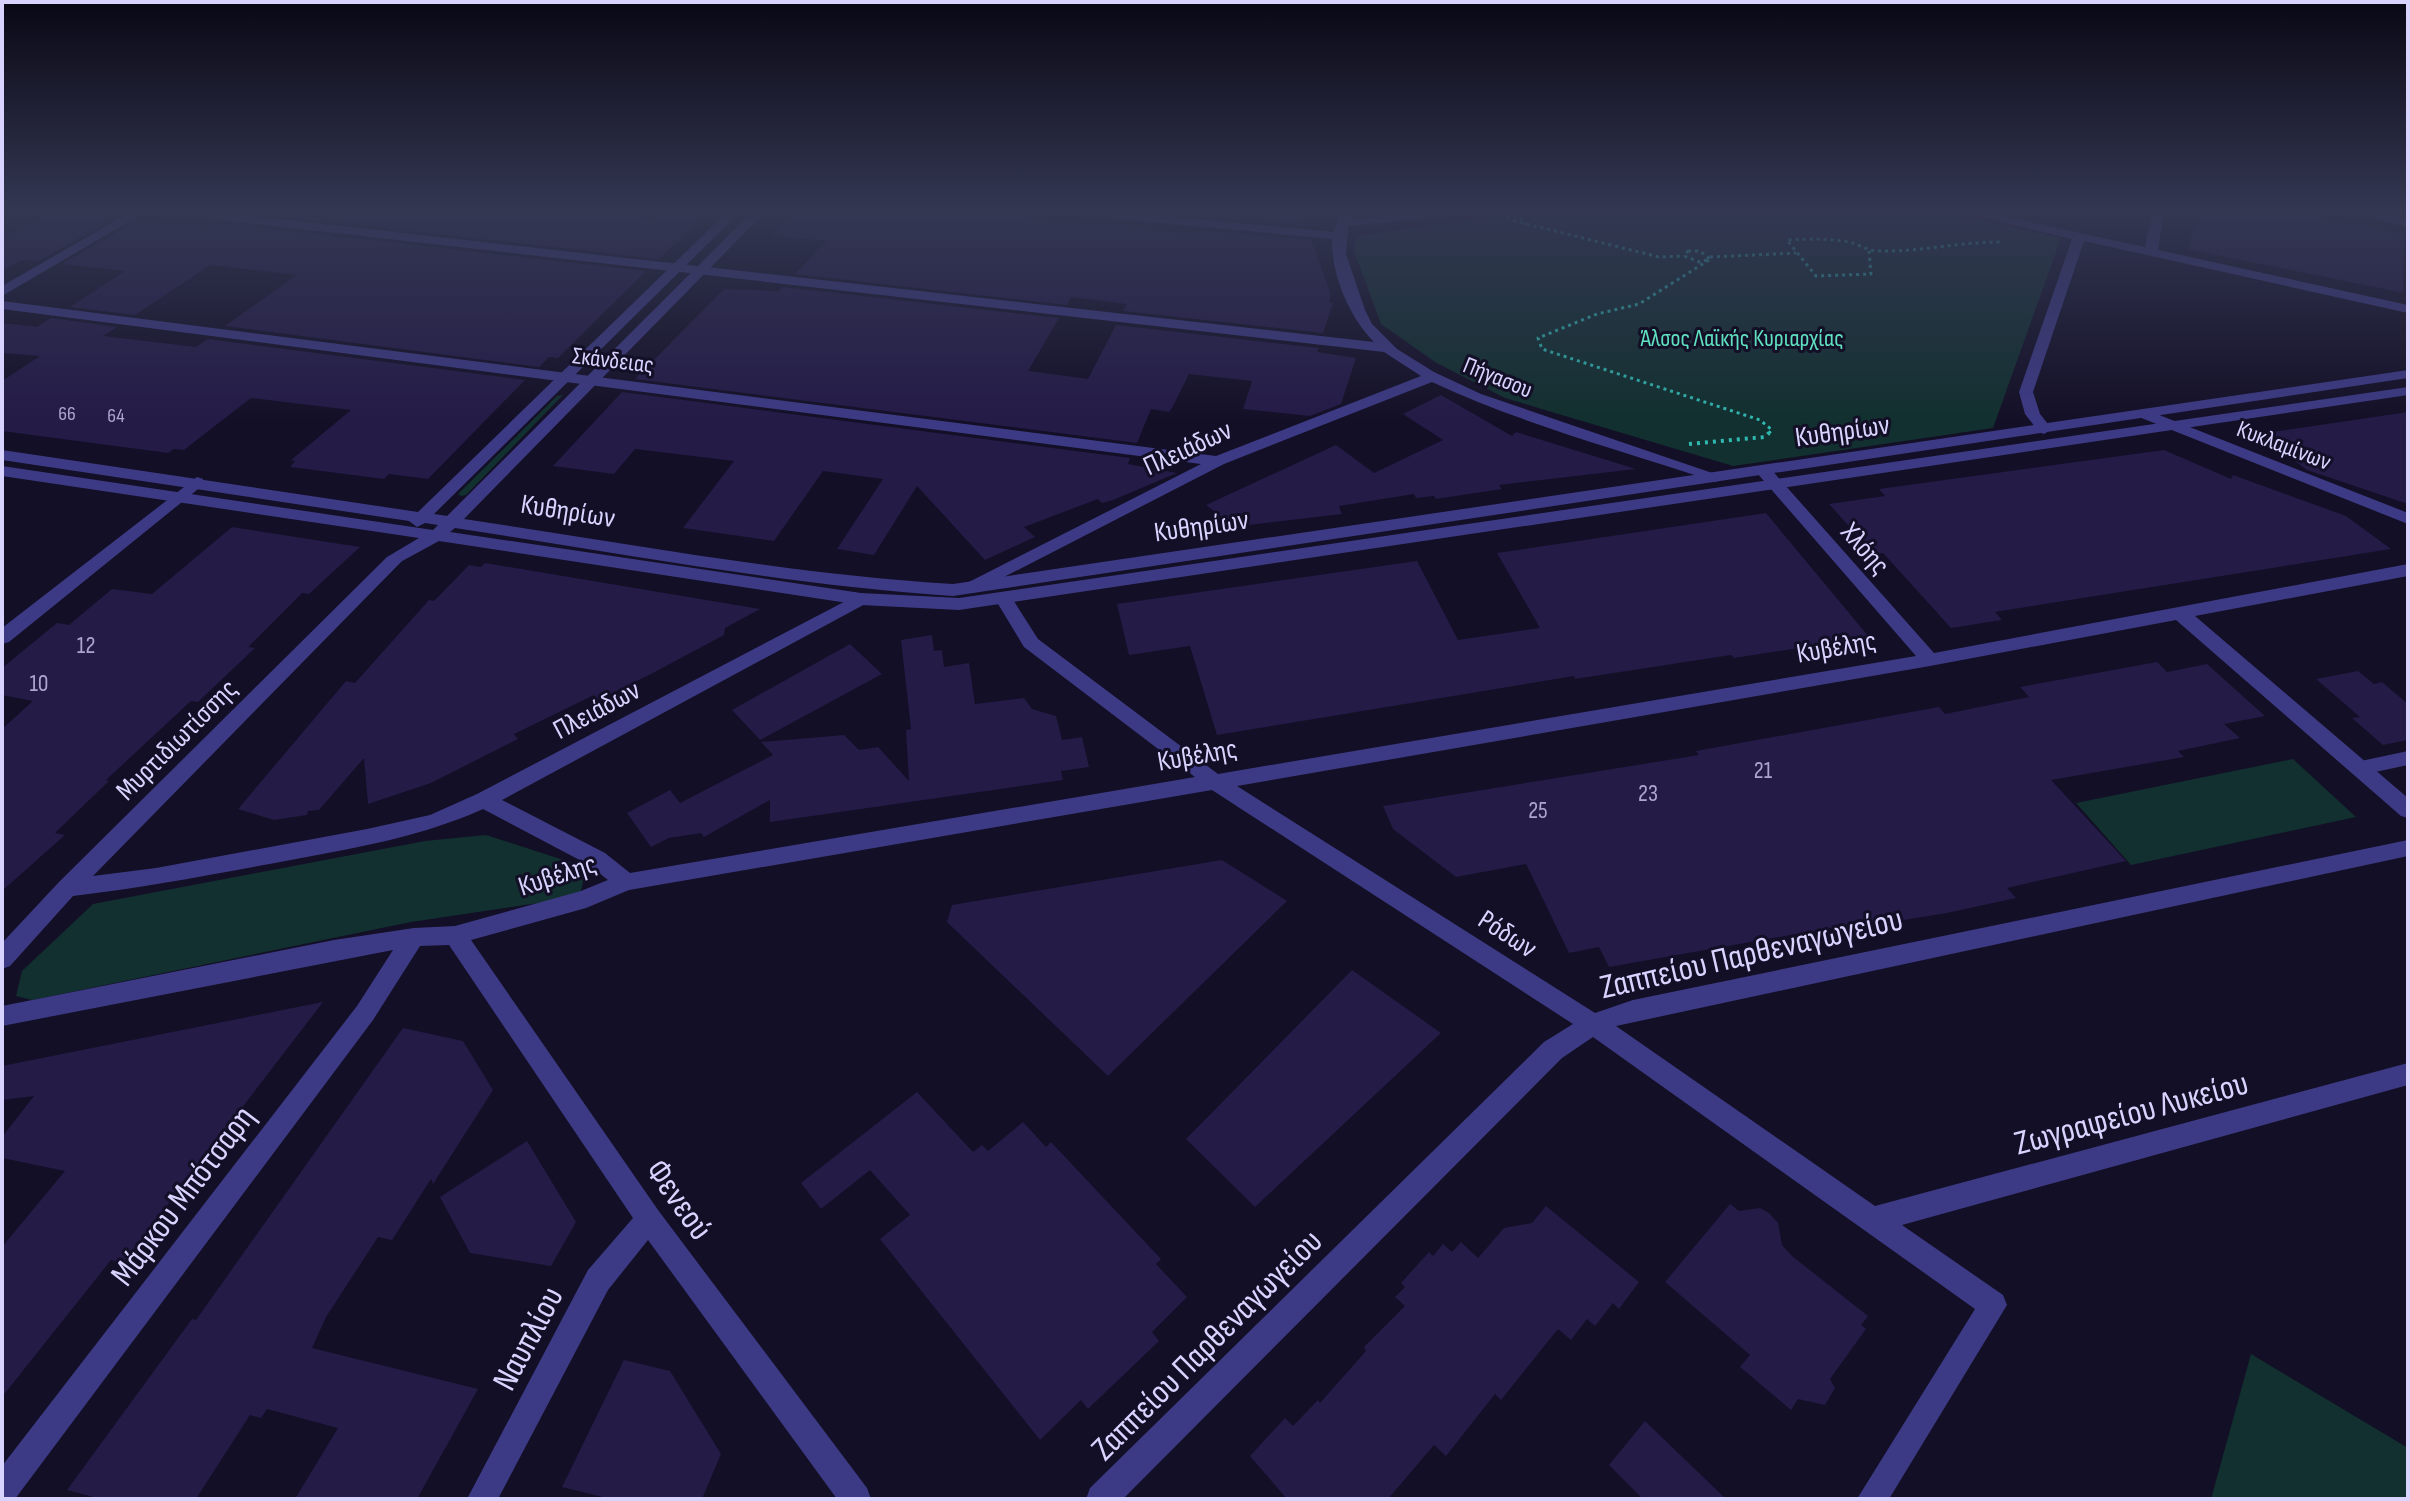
<svg xmlns="http://www.w3.org/2000/svg" width="2410" height="1501" font-family="'Sofia Sans Condensed',sans-serif">
	<style>
		.green { fill: #12302f }
		.building { fill: #241b47 }
		.lines { fill: none; stroke-linecap: round; stroke-linejoin: round }
		.path-far1 { stroke: #2fb8b0; stroke-width: 3; stroke-dasharray: 3 4; stroke-linecap: butt }
		.path { stroke: #2fb8b0; stroke-width: 4; stroke-dasharray: 3 5; stroke-linecap: butt }
		.pedestrian { fill: #3d3a85; fill-rule: evenodd }
		.minor { fill: #3d3a85; fill-rule: evenodd }
		.tertiary { fill: #3d3a85; fill-rule: evenodd }
		.labels { text-anchor: middle; stroke-width: 6; stroke-linejoin: round; paint-order: stroke }
		.far-number-label { font-size: 20px; fill: #aca6d1 }
		.far-park-label { font-size: 24px; fill: #5fe0c0; stroke: #130f26 }
		.far-street-label { font-size: 24px; fill: #d9d4ff; stroke: #130f26 }
		.number-label { font-size: 24px; fill: #aca6d1 }
		.street-label { font-size: 28px; fill: #d9d4ff; stroke: #130f26 }
		.near-street-label { font-size: 34px; fill: #d9d4ff; stroke: #130f26 }
	</style>
	<rect width="100%" height="100%" fill="#130f26"/>
	<path class="green" d="M 1526,212 L 1940,212 L 2061,238 L 1993,428 L 1733,466 L 1505,398 L 1435,362 L 1381,324 L 1354,251 L 1356,236 Z
		M 563,395 L 466,495 L 461,496 L 458,494 L 557,396 Z
		M 2293,759 L 2356,817 L 2131,865 L 2076,803 Z
		M 486,835 L 579,865 L 584,877 L 581,891 L 565,899 L 411,922 L 32,1000 L 16,996 L 22,971 L 93,904 L 425,841 Z
		M 2251,1354 L 2408,1448 L 2408,1499 L 2211,1499 Z"/>
	<path class="building" d="M 49,212 L 116,217 L 39,261 L 22,260 L 2,271 L 2,238 Z
		M 240,212 L 496,212 L 538,216 L 546,212 L 603,212 L 657,218 L 664,212 L 709,212 L 659,259 Z
		M 792,212 L 979,212 L 1198,234 L 1200,230 L 1311,240 L 1331,294 L 1329,302 L 1333,303 L 1323,333 L 1123,311 L 1127,304 L 1071,297 L 1067,305 L 795,274 L 827,241 L 771,236 Z
		M 1208,212 L 1300,212 L 1306,226 L 1206,217 Z
		M 2197,212 L 2296,212 L 2404,234 L 2403,293 L 2188,249 Z
		M 138,220 L 209,228 L 209,222 L 646,271 L 558,358 L 549,357 L 539,367 L 225,326 L 297,275 L 210,265 L 135,315 L 70,307 L 125,271 L 62,264 Z
		M 783,287 L 1059,318 L 1028,371 L 1088,379 L 1116,325 L 1319,348 L 1317,352 L 1356,358 L 1341,404 L 1310,416 L 1243,409 L 1252,381 L 1189,374 L 1172,408 L 1169,412 L 1151,409 L 1137,443 L 635,379 L 724,289 L 779,291 Z
		M 51,318 L 117,327 L 103,336 L 196,347 L 208,339 L 525,380 L 428,479 L 389,474 L 384,479 L 290,467 L 295,461 L 291,460 L 351,410 L 251,398 L 184,450 L 174,449 L 168,453 L 2,431 L 2,381 L 40,356 L 2,353 L 2,323 L 37,327 Z
		M 622,392 L 1130,458 L 1128,464 L 1177,473 L 1113,500 L 1102,503 L 1098,499 L 1024,527 L 1035,537 L 985,560 L 917,486 L 874,555 L 837,549 L 883,479 L 823,471 L 774,541 L 683,528 L 734,461 L 635,449 L 614,474 L 553,466 Z
		M 1441,395 L 1512,436 L 1516,432 L 1636,469 L 1499,485 L 1502,489 L 1436,499 L 1434,496 L 1416,498 L 1414,494 L 1339,506 L 1342,514 L 1249,525 L 1248,522 L 1231,524 L 1206,505 L 1336,445 L 1374,473 L 1443,440 L 1403,414 Z
		M 2408,412 L 2408,504 L 2307,470 L 2259,434 Z
		M 2164,450 L 2231,479 L 2233,475 L 2346,516 L 2391,549 L 1995,612 L 2002,620 L 1951,628 L 1883,553 L 1874,554 L 1829,504 L 1885,496 L 1879,489 Z
		M 1766,513 L 1869,637 L 1734,658 L 1731,655 L 1575,679 L 1574,676 L 1217,735 L 1190,646 L 1129,655 L 1117,604 L 1417,561 L 1458,640 L 1540,628 L 1497,553 Z
		M 232,527 L 360,547 L 309,594 L 302,593 L 248,647 L 255,648 L 198,702 L 191,701 L 106,780 L 109,781 L 55,833 L 65,835 L 2,891 L 2,729 L 33,701 L 2,695 L 2,668 L 57,623 L 69,625 L 112,589 L 152,594 Z
		M 485,563 L 760,609 L 725,628 L 724,635 L 651,674 L 598,700 L 594,695 L 514,734 L 518,739 L 431,783 L 368,804 L 364,758 L 319,810 L 308,811 L 307,815 L 274,820 L 238,809 L 346,681 L 355,683 L 429,600 L 434,601 L 469,565 L 481,567 Z
		M 932,635 L 934,651 L 942,650 L 944,667 L 969,663 L 975,704 L 1024,698 L 1032,709 L 1056,716 L 1062,740 L 1082,737 L 1089,767 L 1061,771 L 1063,780 L 770,822 L 770,800 L 704,837 L 701,833 L 669,838 L 651,847 L 627,813 L 670,790 L 680,803 L 773,755 L 761,742 L 844,735 L 859,750 L 878,747 L 909,781 L 906,730 L 911,729 L 901,640 Z
		M 850,644 L 882,674 L 760,740 L 732,710 Z
		M 2157,662 L 2167,672 L 2207,664 L 2265,716 L 2224,724 L 2240,738 L 2178,751 L 2184,757 L 2051,780 L 2126,861 L 2007,888 L 2016,898 L 1947,913 L 1867,926 L 1864,922 L 1609,967 L 1599,947 L 1569,953 L 1526,864 L 1456,877 L 1393,829 L 1383,806 L 1699,755 L 1696,751 L 1939,707 L 1945,714 L 2029,697 L 2020,687 Z
		M 2358,671 L 2374,684 L 2382,682 L 2408,704 L 2408,740 L 2383,745 L 2352,718 L 2360,717 L 2316,679 Z
		M 1222,860 L 1287,901 L 1108,1076 L 947,922 L 952,905 Z
		M 1352,970 L 1441,1033 L 1255,1207 L 1186,1139 Z
		M 323,1002 L 123,1263 L 111,1260 L 2,1397 L 2,1247 L 65,1171 L 2,1158 L 2,1137 L 34,1096 L 2,1100 L 2,1066 Z
		M 403,1028 L 463,1041 L 493,1090 L 433,1184 L 431,1179 L 392,1240 L 378,1237 L 326,1317 L 312,1348 L 478,1389 L 417,1499 L 295,1499 L 338,1428 L 267,1409 L 261,1418 L 250,1415 L 196,1499 L 101,1499 L 67,1490 L 192,1319 L 196,1320 Z
		M 917,1092 L 973,1152 L 982,1145 L 988,1151 L 1023,1122 L 1046,1147 L 1051,1142 L 1161,1259 L 1156,1264 L 1187,1297 L 1152,1332 L 1159,1341 L 1088,1409 L 1081,1400 L 1040,1440 L 880,1239 L 910,1215 L 870,1170 L 821,1209 L 801,1183 Z
		M 527,1141 L 576,1222 L 551,1266 L 470,1253 L 440,1197 Z
		M 1730,1204 L 1739,1211 L 1760,1208 L 1769,1213 L 1778,1223 L 1782,1245 L 1792,1256 L 1868,1316 L 1861,1325 L 1866,1329 L 1830,1379 L 1835,1388 L 1825,1405 L 1798,1399 L 1791,1410 L 1740,1367 L 1750,1355 L 1665,1282 Z
		M 1546,1206 L 1639,1282 L 1619,1309 L 1613,1303 L 1595,1326 L 1587,1319 L 1571,1340 L 1558,1329 L 1501,1400 L 1495,1394 L 1446,1456 L 1434,1445 L 1388,1499 L 1287,1499 L 1250,1456 L 1285,1418 L 1293,1426 L 1318,1400 L 1320,1403 L 1366,1351 L 1364,1347 L 1405,1306 L 1395,1297 L 1405,1287 L 1401,1283 L 1429,1252 L 1433,1256 L 1443,1244 L 1452,1252 L 1461,1242 L 1478,1258 L 1504,1228 L 1532,1223 Z
		M 624,1360 L 670,1371 L 721,1454 L 702,1499 L 611,1499 L 562,1487 Z
		M 1645,1421 L 1726,1499 L 1643,1499 L 1609,1465 Z"/>
	<g class="lines">
		<path class="path-far1" d="M 1502,212 L 1515,221 L 1659,257 L 1684,256
			M 1516,212 L 1526,224
			M 1688,251 L 1700,251 L 1710,259 L 1700,262 L 1684,256 Z
			M 1869,251 L 1871,274 L 1816,276 L 1787,240 C 1808,239 1828,238 1849,242 C 1859,244 1867,251 1878,251 C 1920,252 1958,242 2000,242
			M 1710,257 L 1796,253
			M 1709,260 L 1639,304 L 1597,314 L 1538,338 L 1542,349 L 1760,420 L 1772,430 L 1767,435"/>
		<path class="path" d="M 1689,444 L 1765,437 L 1769,433"/>
		<path class="pedestrian" d="M 2408,751 L 2408,765 L 2361,775 L 2351,768 L 2361,761 Z"/>
		<path class="minor" d="M 131,212 L 145,212 L 2,296 L 2,286 Z
			M 180,212 L 216,212 L 1374,342 C 1350,318 1331,275 1332,239 L 1087,216 L 1081,212 L 1122,212 L 1333,232 L 1342,212 L 1354,212 L 1351,218 L 1453,212 L 1447,216 L 1348,226 L 1346,254 L 1365,310 L 1372,324 L 1397,349 L 1434,372 L 1481,394 L 1724,477 L 1716,482 L 1710,480 C 1617,449 1522,424 1432,382 L 1224,464 L 973,593 L 967,591 L 964,587 L 967,583 L 1201,464 L 2,309 L 2,301 L 1216,456 L 1421,376 L 1384,352 L 186,216 Z
			M 1961,212 L 1982,212 L 2145,247 L 2152,212 L 2164,212 L 2158,250 L 2408,305 L 2408,313 L 2084,241 L 2033,392 L 2040,414 L 2052,429 L 2044,434 L 2039,432 L 2025,414 L 2019,392 L 2072,239 Z
			M 2144,409 L 2408,513 L 2408,524 L 2139,417 L 2139,411 Z
			M 1763,465 L 1769,467 L 1934,653 L 2408,564 L 2408,576 L 2195,616 L 2408,798 L 2408,818 L 2401,816 L 2176,620 L 1930,666 L 1237,786 L 1595,1013 L 1633,1000 L 2408,840 L 2408,856 L 1616,1026 L 1875,1206 L 2408,1063 L 2408,1085 L 1902,1225 L 2003,1295 L 2007,1305 L 1889,1499 L 1857,1499 L 1975,1309 L 1593,1037 L 1562,1058 L 1123,1499 L 1086,1499 L 1090,1488 L 1544,1042 L 1573,1024 L 1212,790 L 629,890 L 586,908 L 471,940 L 658,1210 L 867,1488 L 871,1499 L 837,1499 L 648,1240 L 608,1290 L 498,1499 L 467,1499 L 588,1270 L 633,1218 L 449,945 L 420,946 L 373,1020 L 15,1499 L 2,1499 L 2,1466 L 357,1006 L 393,950 L 2,1026 L 2,1006 L 334,940 L 414,928 L 455,926 L 581,891 L 608,880 L 589,865 L 483,809 C 423,836 360,847 296,859 C 221,873 148,887 73,896 L 10,966 L 2,969 L 2,943 L 59,882 L 387,557 L 399,557 L 402,561 L 93,876 L 156,868 L 367,829 L 430,815 L 477,794 L 861,593 L 867,595 L 870,599 L 867,603 L 502,800 L 605,853 L 630,873 L 1195,777 L 1024,647 L 995,599 L 1004,593 L 1010,595 L 1038,639 L 1218,774 L 1916,656 L 1757,473 L 1757,467 Z
			M 197,477 L 203,479 L 203,485 L 9,642 L 2,644 L 2,628 Z"/>
		<path class="tertiary" d="M 727,212 L 740,212 L 434,514 L 447,516 L 752,212 L 765,212 L 464,519 C 626,543 789,574 953,584 L 2408,370 L 2408,378 L 953,596 C 786,585 620,553 455,528 L 450,532 L 861,593 L 959,598 L 2408,387 L 2408,395 L 959,610 L 861,605 L 439,541 L 393,566 L 384,561 L 387,557 L 419,538 L 2,476 L 2,466 L 433,530 L 438,525 L 425,523 L 417,527 L 409,521 L 2,460 L 2,450 L 418,512 Z
			M 2347,212 L 2370,212 L 2408,219 L 2408,227 Z"/>
	</g>
	<linearGradient id="sky" x2="0" y2="1"><stop stop-color="#0a0815"/><stop offset="0.5" stop-color="#333752"/><stop offset="1" stop-color="#333752" stop-opacity="0"/></linearGradient>
	<rect width="2410" height="422" fill="url(#sky)"/>
	<g class="labels">
		<g class="far-number-label">
			<text x="67" y="420">66</text>
			<text x="116" y="422">64</text>
		</g>
		<g class="far-park-label">
			<text x="1742" y="346">Άλσος Λαϊκής Κυριαρχίας</text>
		</g>
		<g class="far-street-label">
			<text transform="translate(613 360) rotate(7)" y="8">Σκάνδειας</text>
			<text transform="translate(1498 377) rotate(22)" y="8">Πήγασου</text>
			<text transform="translate(2284 445) rotate(21)" y="8">Κυκλαμίνων</text>
		</g>
		<g class="number-label">
			<text x="86" y="653">12</text>
			<text x="39" y="691">10</text>
			<text x="1763" y="778">21</text>
			<text x="1648" y="801">23</text>
			<text x="1538" y="818">25</text>
		</g>
		<g class="street-label">
			<text transform="translate(1842 430) rotate(-8)" y="10">Κυθηρίων</text>
			<text transform="translate(1187 447) rotate(-25)" y="10">Πλειάδων</text>
			<text transform="translate(568 510) rotate(9)" y="10">Κυθηρίων</text>
			<text transform="translate(1201 525) rotate(-8)" y="10">Κυθηρίων</text>
			<text transform="translate(1866 548) rotate(49)" y="10">Χλόης</text>
			<text transform="translate(1836 646) rotate(-10)" y="10">Κυβέλης</text>
			<text transform="translate(596 709) rotate(-28)" y="10">Πλειάδων</text>
			<text transform="translate(176 739) rotate(-45)" y="10">Μυρτιδιωτίσσης</text>
			<text transform="translate(1197 754) rotate(-10)" y="10">Κυβέλης</text>
			<text transform="translate(557 874) rotate(-18)" y="10">Κυβέλης</text>
			<text transform="translate(1508 933) rotate(33)" y="10">Ρόδων</text>
		</g>
		<g class="near-street-label">
			<text transform="translate(1751 952) rotate(-13)" y="12">Ζαππείου Παρθεναγωγείου</text>
			<text transform="translate(2131 1112) rotate(-15)" y="12">Ζωγραφείου Λυκείου</text>
			<text transform="translate(182 1195) rotate(-53)" y="12">Μάρκου Μπότσαρη</text>
			<text transform="translate(680 1199) rotate(55)" y="12">Φενεού</text>
			<text transform="translate(527 1338) rotate(-62)" y="12">Ναυπλίου</text>
			<text transform="translate(1206 1344) rotate(-45)" y="12">Ζαππείου Παρθεναγωγείου</text>
		</g>
	</g>
	<rect width="2410" height="1501" fill="none" stroke="#d9d4ff" stroke-width="8"/>
</svg>
